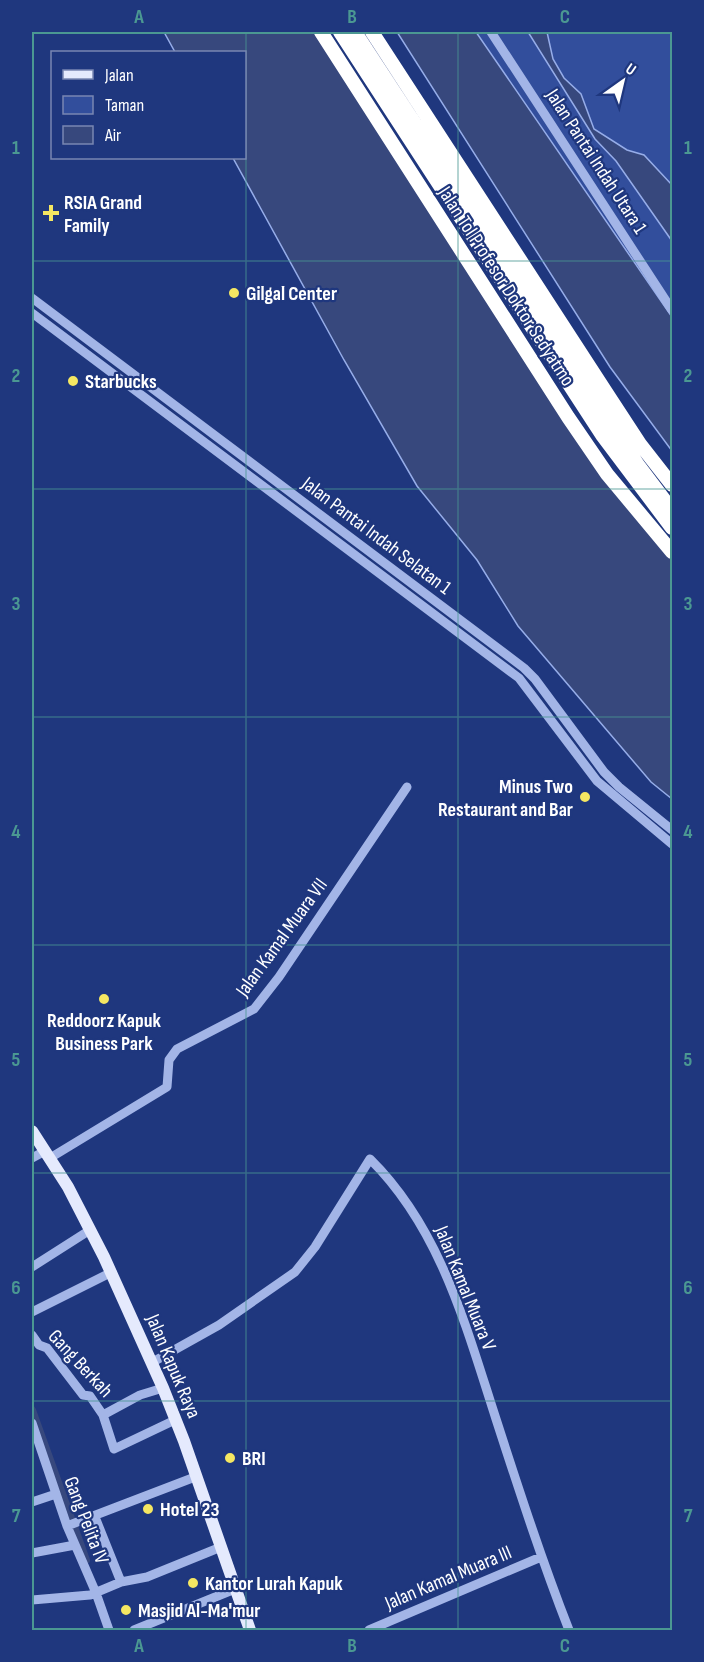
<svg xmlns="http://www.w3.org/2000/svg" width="704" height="1662" font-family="'Sofia Sans Condensed',sans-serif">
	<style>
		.green { fill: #324e9c }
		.water { fill: #37487d; stroke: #96ade9; stroke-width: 1.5 }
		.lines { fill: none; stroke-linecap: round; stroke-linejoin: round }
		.canal { stroke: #37487d; stroke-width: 8 }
		.minor { stroke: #a3b5e7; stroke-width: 9 }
		.major { stroke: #e5eafd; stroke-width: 12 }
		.highway { stroke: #fff; stroke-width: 14 }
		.grid { fill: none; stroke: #4b9892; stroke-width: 1.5; stroke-opacity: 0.55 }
		.poi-dot { fill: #f5e762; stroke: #1f377e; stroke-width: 2 }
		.labels { text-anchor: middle; stroke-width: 4.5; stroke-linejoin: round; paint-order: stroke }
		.street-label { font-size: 20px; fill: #fff; stroke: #1f377e }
		.poi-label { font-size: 20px; font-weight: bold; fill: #fff; stroke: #1f377e; text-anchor: start }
		.neatline { fill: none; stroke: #4b9892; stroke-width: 2 }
		.grid-label { font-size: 20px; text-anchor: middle; font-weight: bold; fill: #4b9892 }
	</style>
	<rect width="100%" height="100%" fill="#1f377e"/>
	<path class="green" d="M 476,32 L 672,32 L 672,317 Z"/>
	<path class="water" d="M 164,32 L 316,32 L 608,481 L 672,556 L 672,799 L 651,782 L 518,626 L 477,560 L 417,486 L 344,360 L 233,158 L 244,158 L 244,52 L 175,52 Z
		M 397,32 L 476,32 L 672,317 L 672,451 L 610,367 Z
		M 528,32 L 547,32 L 553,59 L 564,78 L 581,94 L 594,129 L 627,150 L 644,155 L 672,185 L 672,241 L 616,161 L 595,139 Z"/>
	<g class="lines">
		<path class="canal" d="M 32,1410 L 86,1560"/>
		<path class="minor" d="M 491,32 L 672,310
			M 32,298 L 524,668 L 535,679 L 604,772 L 619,787 L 672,830
			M 32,313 L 519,678 L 597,781 L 672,844
			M 32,1158 L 45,1151
			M 50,1158 L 167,1087 L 169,1060 L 177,1049 L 254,1009 L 279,977 L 407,787
			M 32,1267 L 90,1230
			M 32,1312 L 112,1272
			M 32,1335 L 39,1345 L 47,1348 L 83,1395 L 90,1396 L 103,1415 L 114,1449 L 175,1420
			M 151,1363 L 219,1325 L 295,1272 L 315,1247 L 370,1159 C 441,1229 466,1327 496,1419 C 519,1490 542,1561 569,1630
			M 103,1415 L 140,1395 L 163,1388
			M 32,1423 L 67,1526 L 96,1593 L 109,1630
			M 32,1502 L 56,1494
			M 95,1517 L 121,1582
			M 67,1526 L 195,1477
			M 32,1553 L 75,1545
			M 32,1600 L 90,1595 L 121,1582 L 147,1577 L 221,1547
			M 134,1630 L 235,1589
			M 369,1630 L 541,1557"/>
		<path class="major" d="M 32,1131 L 68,1187 L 104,1257 L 163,1388 L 184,1441 L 250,1630"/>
		<path class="highway" d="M 321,32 L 568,417 L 607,474 L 672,552
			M 340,32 L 602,435 L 672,528
			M 355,32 L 638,465 L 672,510
			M 372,32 L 606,392 L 640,444 L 672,485"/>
	</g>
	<path class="grid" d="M 246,32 L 246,1630M 458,32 L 458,1630M 32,261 L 672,261M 32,489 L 672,489M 32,717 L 672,717M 32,945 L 672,945M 32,1173 L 672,1173M 32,1401 L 672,1401"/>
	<g class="poi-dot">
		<path d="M48 204h6v6h6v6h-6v6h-6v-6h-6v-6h6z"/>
		<circle cx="234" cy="293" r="6"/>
		<circle cx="73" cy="381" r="6"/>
		<circle cx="585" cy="797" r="6"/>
		<circle cx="104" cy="999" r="6"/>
		<circle cx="230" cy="1458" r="6"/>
		<circle cx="148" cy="1509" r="6"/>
		<circle cx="193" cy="1583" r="6"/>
		<circle cx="126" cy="1610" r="6"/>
	</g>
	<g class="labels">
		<g class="street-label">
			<text transform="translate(597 161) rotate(57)" y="7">Jalan Pantai Indah Utara 1</text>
			<text transform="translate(507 286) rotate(57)" y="7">Jalan Tol Profesor Doktor Sedyatmo</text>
			<text transform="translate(377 535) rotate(37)" y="7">Jalan Pantai Indah Selatan 1</text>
			<text transform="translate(281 937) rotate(-54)" y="7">Jalan Kamal Muara VII</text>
			<text transform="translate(466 1288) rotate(68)" y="7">Jalan Kamal Muara V</text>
			<text transform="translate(81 1363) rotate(47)" y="7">Gang Berkah</text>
			<text transform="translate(174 1366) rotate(67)" y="7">Jalan Kapuk Raya</text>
			<text transform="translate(87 1520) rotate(69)" y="7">Gang Pelita IV</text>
			<text transform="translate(448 1577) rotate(-23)" y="7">Jalan Kamal Muara III</text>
		</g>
		<g class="poi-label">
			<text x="64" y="209">RSIA Grand<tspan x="64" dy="23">Family</tspan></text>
			<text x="246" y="300">Gilgal Center</text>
			<text x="85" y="388">Starbucks</text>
			<text x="573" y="793" text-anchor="end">Minus Two<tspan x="573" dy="23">Restaurant and Bar</tspan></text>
			<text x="104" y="1027" text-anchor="middle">Reddoorz Kapuk<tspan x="104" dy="23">Business Park</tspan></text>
			<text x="242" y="1465">BRI</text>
			<text x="160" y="1516">Hotel 23</text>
			<text x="205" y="1590">Kantor Lurah Kapuk</text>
			<text x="138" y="1617">Masjid Al-Ma'mur</text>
		</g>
	</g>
	<rect width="704" height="1662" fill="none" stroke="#1f377e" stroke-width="66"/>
	<rect x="51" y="51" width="195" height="108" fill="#1f377e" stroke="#7987b2" stroke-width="1.5"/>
	<rect x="63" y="70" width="30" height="9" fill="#e5eafd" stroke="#7987b2" stroke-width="1.5"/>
	<text x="105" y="81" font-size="18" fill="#ffffff">Jalan</text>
	<rect x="63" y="96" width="30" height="18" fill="#324e9c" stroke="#7987b2" stroke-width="1.5"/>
	<text x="105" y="111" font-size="18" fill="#ffffff">Taman</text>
	<rect x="63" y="126" width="30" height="18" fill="#37487d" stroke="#7987b2" stroke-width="1.5"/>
	<text x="105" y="141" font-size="18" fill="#ffffff">Air</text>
	<g transform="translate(623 81) rotate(34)" stroke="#1f377e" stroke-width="4.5" paint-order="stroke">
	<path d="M0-4.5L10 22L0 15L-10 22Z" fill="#ffffff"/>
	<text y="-9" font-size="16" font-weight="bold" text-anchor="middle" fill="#ffffff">U</text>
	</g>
	<rect x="33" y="33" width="638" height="1596" class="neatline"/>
	<g class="grid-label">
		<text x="139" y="23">A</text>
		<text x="352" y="23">B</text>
		<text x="565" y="23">C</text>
		<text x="16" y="154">1</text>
		<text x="688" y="154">1</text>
		<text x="16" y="382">2</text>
		<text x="688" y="382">2</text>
		<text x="16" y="610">3</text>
		<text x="688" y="610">3</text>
		<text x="16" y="838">4</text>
		<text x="688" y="838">4</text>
		<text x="16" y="1066">5</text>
		<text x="688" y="1066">5</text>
		<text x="16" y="1294">6</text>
		<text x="688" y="1294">6</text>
		<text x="16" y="1522">7</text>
		<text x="688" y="1522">7</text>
		<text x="139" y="1652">A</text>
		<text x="352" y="1652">B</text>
		<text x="565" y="1652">C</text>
	</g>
</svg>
